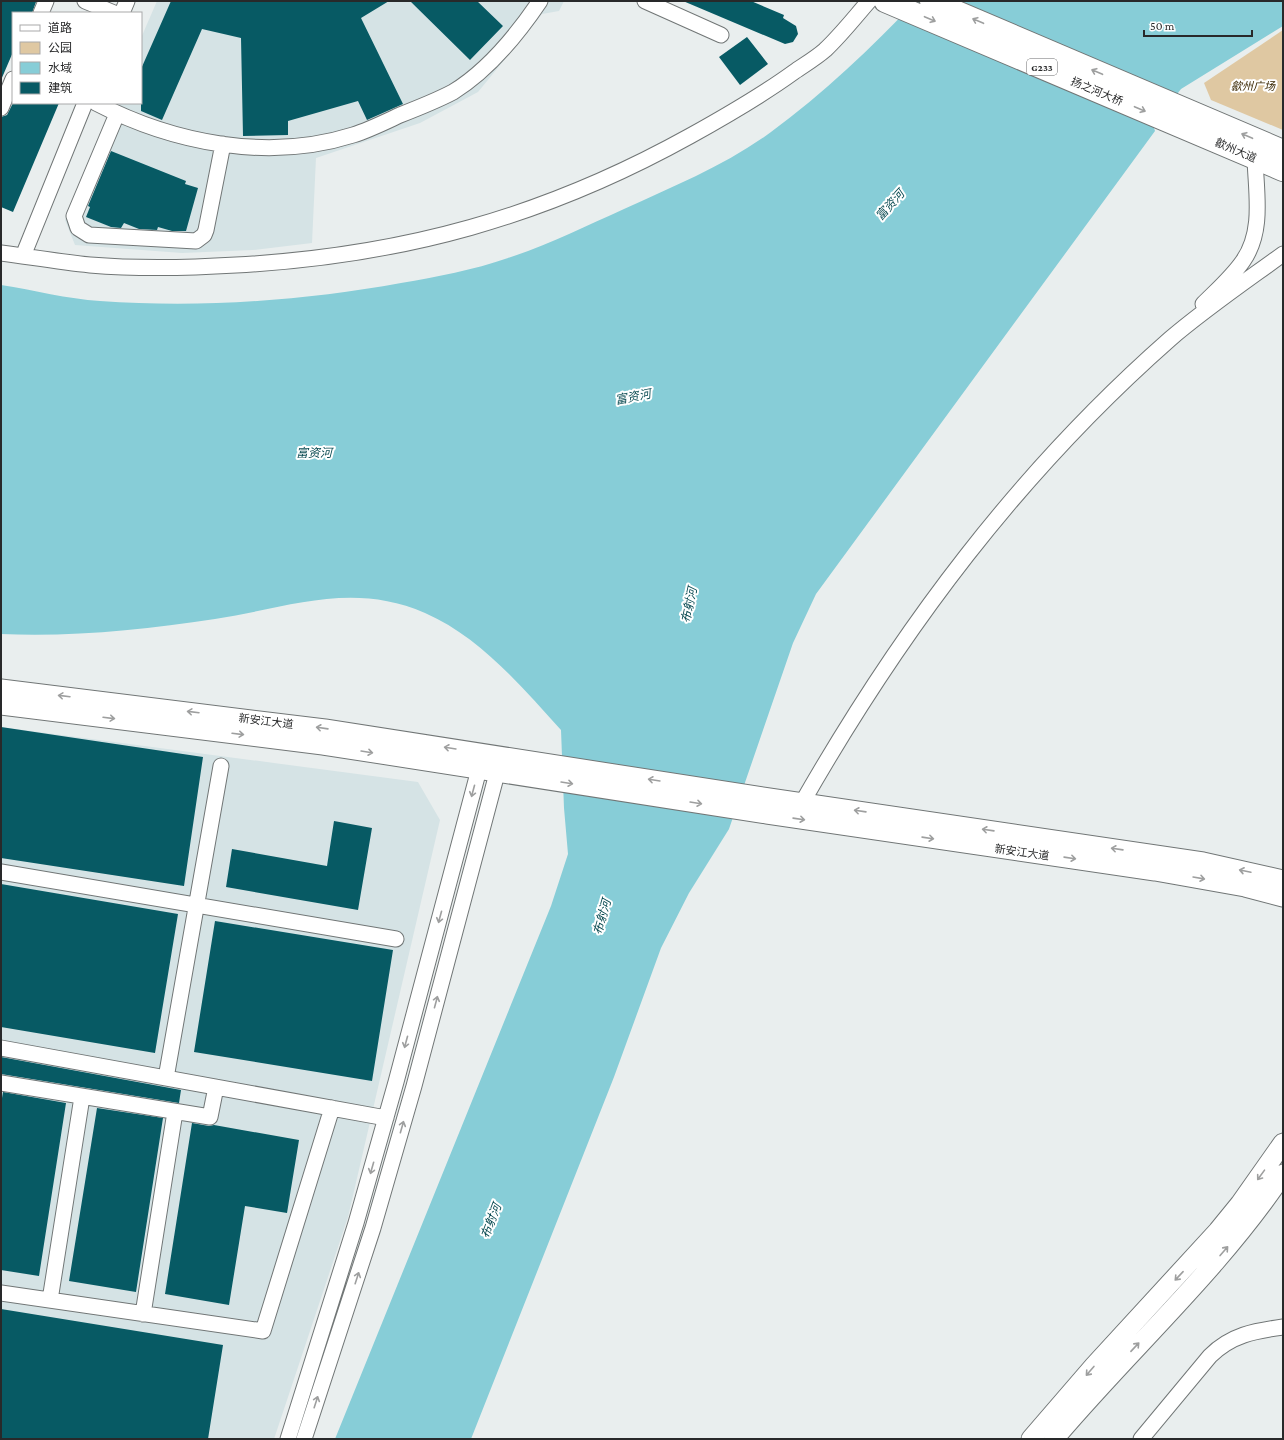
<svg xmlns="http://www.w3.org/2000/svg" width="1284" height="1440" font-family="'Crimson Pro','Noto Sans SC',serif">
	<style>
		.built { fill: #d5e3e5 }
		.green { fill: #dfc8a2 }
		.water { fill: #87cdd7 }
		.building { fill: #075a64 }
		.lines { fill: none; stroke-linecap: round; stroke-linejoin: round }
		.minor-casing { stroke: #717676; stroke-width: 17 }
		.major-casing { stroke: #717676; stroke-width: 21 }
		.highway-casing { stroke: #717676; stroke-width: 24 }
		.minor { stroke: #fff; stroke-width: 15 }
		.major { stroke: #fff; stroke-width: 19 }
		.highway { stroke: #fff; stroke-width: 22 }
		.oneway { stroke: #9e9f9f }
		.labels { text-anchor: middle; stroke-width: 4; stroke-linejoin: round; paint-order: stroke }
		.shield { fill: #fff; stroke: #68696a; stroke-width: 1 }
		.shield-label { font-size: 10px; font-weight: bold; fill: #28292a }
		.park-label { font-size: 11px; font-style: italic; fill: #392600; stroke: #fff }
		.street-label { font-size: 11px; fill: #28292a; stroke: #fff }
		.water-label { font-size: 12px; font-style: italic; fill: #0a4b52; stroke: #fff }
	</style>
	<rect width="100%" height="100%" fill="#e9eeee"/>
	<path class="built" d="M 157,1 L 564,1 L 559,11 L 542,14 L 478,92 L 420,123 L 316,158 L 312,243 L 253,250 L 182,253 L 75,245 L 65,220 L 114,103 L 141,103 L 141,38 Z
		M 1,727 L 418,782 L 440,820 L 348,1217 L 274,1439 L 1,1439 Z"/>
	<path class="green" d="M 1283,30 L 1283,130 L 1211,100 L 1204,83 Z"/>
	<path class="water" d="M 916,1 L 1283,1 L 1283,26 L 1181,89 L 1153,125 L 1155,131 L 816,594 L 793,643 L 729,829 L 689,893 L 661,948 L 614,1077 L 471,1439 L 335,1439 L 551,906 L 568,854 L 564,808 L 561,730 C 521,686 480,637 425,613 C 351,581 288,608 215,619 C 144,630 72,637 1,634 L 1,285 C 34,290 67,299 100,301 C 200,308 303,301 401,283 C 437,277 473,270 508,258 C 548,245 586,226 624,209 C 674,186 726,165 771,132 C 823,94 872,47 916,1 Z"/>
	<path class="building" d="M 1,1 L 36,2 L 32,13 L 13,13 L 13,52 L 1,80 Z
		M 171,1 L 389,1 L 361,18 L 403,104 L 367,120 L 358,101 L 288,121 L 288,135 L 243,136 L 241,38 L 202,29 L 162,120 L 141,111 L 141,69 Z
		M 410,1 L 477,1 L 503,26 L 470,60 Z
		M 683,1 L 751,1 L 784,15 L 783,18 L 796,26 L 798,34 L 793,42 L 785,44 Z
		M 747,37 L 768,64 L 740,85 L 719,57 Z
		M 13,103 L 59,103 L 13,212 L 1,207 L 1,117 L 7,115 Z
		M 111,151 L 186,181 L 185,184 L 198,188 L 186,231 L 172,231 L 158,227 L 157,230 L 139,229 L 124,223 L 121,228 L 111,227 L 86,217 L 90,207 L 88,206 Z
		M 1,727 L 203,757 L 184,886 L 1,858 Z
		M 334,821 L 372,828 L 358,910 L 226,887 L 232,849 L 327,866 Z
		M 1,884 L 178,914 L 155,1053 L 1,1027 Z
		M 215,921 L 393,950 L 372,1081 L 194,1052 Z
		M 1,1057 L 181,1090 L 179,1103 L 1,1074 Z
		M 3,1092 L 66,1103 L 39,1276 L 1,1270 L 1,1104 Z
		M 97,1108 L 163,1118 L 136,1292 L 69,1281 Z
		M 192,1123 L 209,1126 L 214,1125 L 299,1140 L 287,1213 L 245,1206 L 229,1305 L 165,1294 Z
		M 1,1309 L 223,1345 L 208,1439 L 1,1439 Z"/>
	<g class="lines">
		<defs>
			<path id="minor" d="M 85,1 L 114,13
				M 645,1 L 721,35
				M 41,13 L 46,1
				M 122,13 L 127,1
				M 96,103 C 173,143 268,162 353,135 C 369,130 385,122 400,115 C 418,108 436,101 453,92 C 489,70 517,35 540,1
				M 1,108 L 13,79
				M 117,114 L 74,216 L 78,228 L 89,235 L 196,241 L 204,235 L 206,230 L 223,144
				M 1,253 C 31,257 60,262 90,265 C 139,269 187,268 236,265 C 402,256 544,217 690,136 C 726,116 761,96 794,72 C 804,65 816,58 825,50 C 841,35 855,17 869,1
				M 23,256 L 85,103
				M 1203,304 C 1217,290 1232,277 1243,261 C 1264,231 1256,193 1255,158
				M 802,803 C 902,628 1019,472 1170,339 C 1205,309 1246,281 1283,254
				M 1,872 L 396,939
				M 1,1048 L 386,1118
				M 166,1078 L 221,766
				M 1,1083 L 210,1117 L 216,1087
				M 1,1293 L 263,1331 L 332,1108
				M 50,1300 L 82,1097
				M 143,1314 L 175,1112
				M 288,1439 L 356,1223 L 396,1082 L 482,758
				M 304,1439 L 373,1228 L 414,1086 L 500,762
				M 1141,1439 L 1210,1356 C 1231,1335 1254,1331 1283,1327"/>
			<path id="major" d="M 1,689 L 325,729 L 769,798 L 1203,862 L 1283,880
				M 1,705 L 323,745 L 767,814 L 1155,871 L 1245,887 L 1283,897
				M 1031,1439 L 1094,1366 L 1218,1231 L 1240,1204 L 1283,1143
				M 1054,1439 C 1129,1350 1218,1271 1283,1174"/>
			<path id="highway" d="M 885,1 L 1283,170
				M 931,1 L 1283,151"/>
		</defs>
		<use href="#minor" class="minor-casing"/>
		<use href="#major" class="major-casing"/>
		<use href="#highway" class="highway-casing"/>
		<use href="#minor" class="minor"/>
		<use href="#major" class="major"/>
		<use href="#highway" class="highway"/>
	</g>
	<defs><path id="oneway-shaft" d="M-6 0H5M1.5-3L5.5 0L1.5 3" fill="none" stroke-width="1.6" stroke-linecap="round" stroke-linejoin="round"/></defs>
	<g class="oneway">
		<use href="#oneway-shaft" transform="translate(930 19) rotate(23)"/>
		<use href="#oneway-shaft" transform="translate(978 21) rotate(-157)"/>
		<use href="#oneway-shaft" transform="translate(1097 72) rotate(-157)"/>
		<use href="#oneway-shaft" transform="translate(1140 109) rotate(23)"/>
		<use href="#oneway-shaft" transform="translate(1247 136) rotate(-157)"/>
		<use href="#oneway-shaft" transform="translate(64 696) rotate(-173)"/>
		<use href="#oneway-shaft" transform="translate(193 712) rotate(-173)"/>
		<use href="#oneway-shaft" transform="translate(109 718) rotate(7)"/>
		<use href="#oneway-shaft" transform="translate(322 728) rotate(-172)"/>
		<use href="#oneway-shaft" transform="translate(238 734) rotate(7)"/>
		<use href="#oneway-shaft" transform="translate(450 748) rotate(-171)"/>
		<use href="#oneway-shaft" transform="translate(367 752) rotate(9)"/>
		<use href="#oneway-shaft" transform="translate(654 780) rotate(-171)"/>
		<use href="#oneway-shaft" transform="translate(567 783) rotate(9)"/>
		<use href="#oneway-shaft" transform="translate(473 791) rotate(105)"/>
		<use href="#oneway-shaft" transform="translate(696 803) rotate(9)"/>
		<use href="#oneway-shaft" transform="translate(860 811) rotate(-172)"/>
		<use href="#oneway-shaft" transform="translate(799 819) rotate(8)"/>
		<use href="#oneway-shaft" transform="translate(988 830) rotate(-172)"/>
		<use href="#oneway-shaft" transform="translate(928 838) rotate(8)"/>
		<use href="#oneway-shaft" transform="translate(1117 849) rotate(-172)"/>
		<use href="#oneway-shaft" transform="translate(1070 858) rotate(8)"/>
		<use href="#oneway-shaft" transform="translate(1245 871) rotate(-168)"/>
		<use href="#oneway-shaft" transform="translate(1199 878) rotate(10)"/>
		<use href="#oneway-shaft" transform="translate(440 917) rotate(105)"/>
		<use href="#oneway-shaft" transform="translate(436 1002) rotate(-75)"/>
		<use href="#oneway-shaft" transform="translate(406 1042) rotate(105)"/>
		<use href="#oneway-shaft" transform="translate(402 1127) rotate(-74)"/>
		<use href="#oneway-shaft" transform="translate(372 1168) rotate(106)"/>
		<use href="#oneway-shaft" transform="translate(1261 1175) rotate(126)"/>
		<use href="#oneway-shaft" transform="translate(1224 1251) rotate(-49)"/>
		<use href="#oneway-shaft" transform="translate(1179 1276) rotate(133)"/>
		<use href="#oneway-shaft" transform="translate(357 1278) rotate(-72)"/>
		<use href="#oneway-shaft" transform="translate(1135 1347) rotate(-47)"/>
		<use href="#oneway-shaft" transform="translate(1090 1371) rotate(131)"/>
		<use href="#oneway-shaft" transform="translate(316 1402) rotate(-72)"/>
	</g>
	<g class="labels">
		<rect class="shield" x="1027" y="59" width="30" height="16" rx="3"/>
		<g class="shield-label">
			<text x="1042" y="71">G233</text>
		</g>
		<g class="park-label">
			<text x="1253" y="90">歙州广场</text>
		</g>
		<g class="street-label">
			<text transform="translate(1097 91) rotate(23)" y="4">扬之河大桥</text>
			<text transform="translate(1236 150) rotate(23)" y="4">歙州大道</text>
			<text transform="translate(266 721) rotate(7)" y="4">新安江大道</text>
			<text transform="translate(1022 852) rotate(8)" y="4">新安江大道</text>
		</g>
		<g class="water-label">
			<text transform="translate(890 205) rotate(-48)" y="4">富资河</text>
			<text transform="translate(633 397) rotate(-11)" y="4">富资河</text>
			<text x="314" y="457">富资河</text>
			<text transform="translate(689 605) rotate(-78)" y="4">布射河</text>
			<text transform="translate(602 917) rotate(-74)" y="4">布射河</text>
			<text transform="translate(491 1221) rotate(-69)" y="4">布射河</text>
		</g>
	</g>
	<rect width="1284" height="1440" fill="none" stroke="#28292a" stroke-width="4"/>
	<rect x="12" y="12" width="130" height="92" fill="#ffffff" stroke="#a9a9aa"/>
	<rect x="20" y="25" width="20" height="6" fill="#ffffff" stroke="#a9a9aa"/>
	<text x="48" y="32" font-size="12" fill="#28292a">道路</text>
	<rect x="20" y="42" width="20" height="12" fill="#dfc8a2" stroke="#a9a9aa"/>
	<text x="48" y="52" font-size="12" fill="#28292a">公园</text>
	<rect x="20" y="62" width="20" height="12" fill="#87cdd7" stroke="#a9a9aa"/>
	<text x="48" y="72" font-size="12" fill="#28292a">水域</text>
	<rect x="20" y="82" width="20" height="12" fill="#075a64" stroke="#a9a9aa"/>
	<text x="48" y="92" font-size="12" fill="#28292a">建筑</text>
	<path d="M1144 30v6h108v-6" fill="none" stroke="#28292a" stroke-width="2"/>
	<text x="1150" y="30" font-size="12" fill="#28292a" stroke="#ffffff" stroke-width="3" paint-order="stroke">50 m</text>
</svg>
